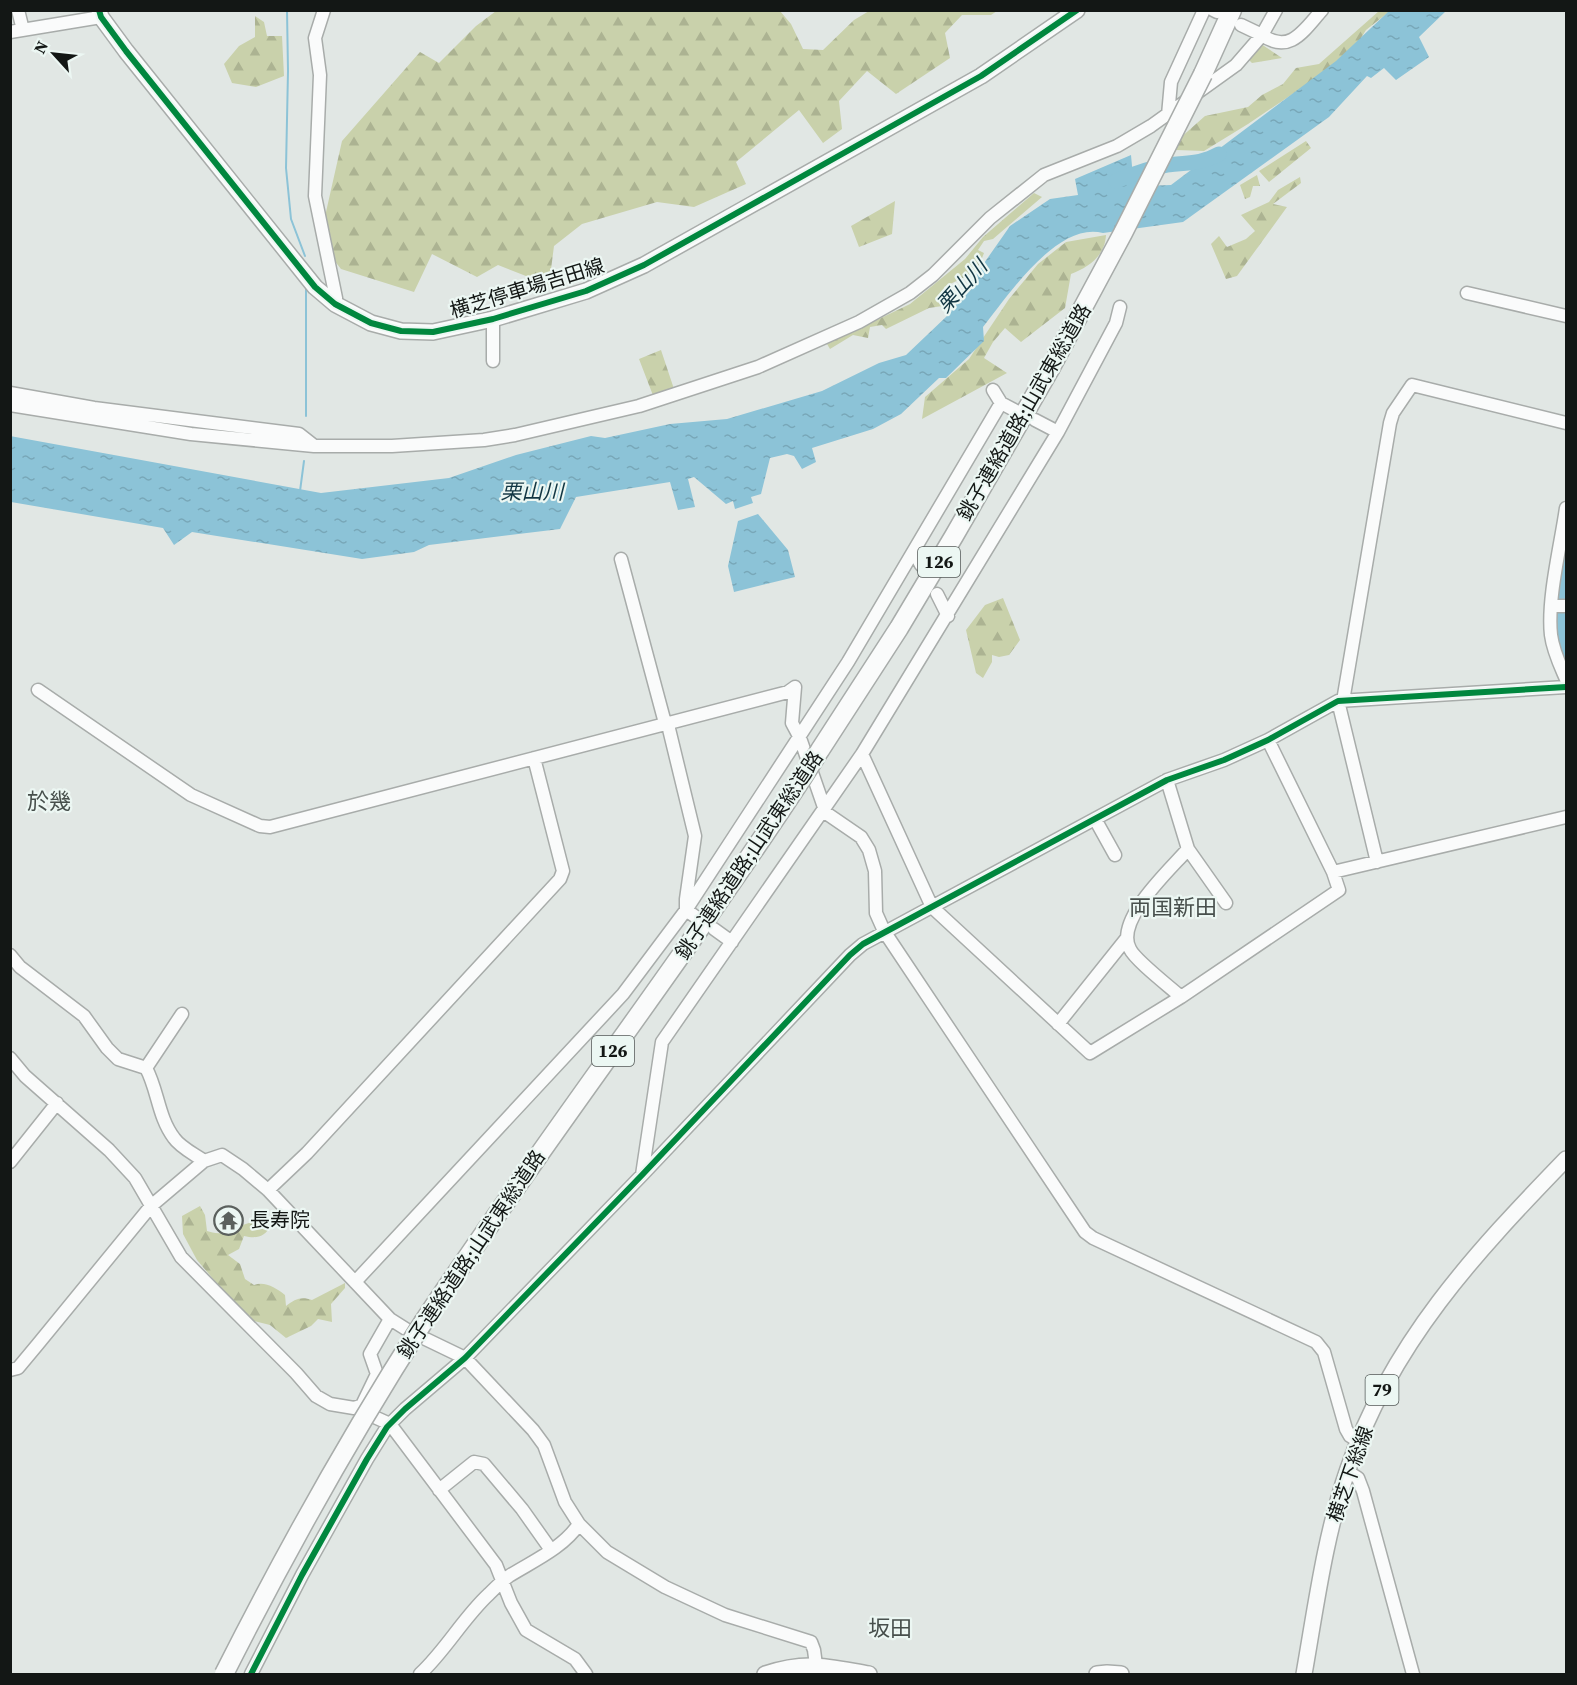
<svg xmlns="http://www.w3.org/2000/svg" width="1577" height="1685" font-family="'Source Serif 4','Noto Sans JP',serif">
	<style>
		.forest { fill: url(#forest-firs) }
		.water { fill: url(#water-ripples) }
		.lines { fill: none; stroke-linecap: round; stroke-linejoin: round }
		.stream { stroke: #8cc3d7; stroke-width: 2 }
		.river { stroke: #8cc3d7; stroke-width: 15 }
		.minor-casing { stroke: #a8acaa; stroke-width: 15 }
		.major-casing { stroke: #a8acaa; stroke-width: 18 }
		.highway-casing { stroke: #a8acaa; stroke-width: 21 }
		.minor { stroke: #fafbfb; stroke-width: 12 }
		.major { stroke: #fafbfb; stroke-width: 15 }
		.highway { stroke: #fafbfb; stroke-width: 18 }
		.highway-bridge-casing { stroke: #a8acaa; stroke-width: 21; stroke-linecap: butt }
		.highway-bridge { stroke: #fafbfb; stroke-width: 18 }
		.cycleway-casing { stroke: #ecf7f3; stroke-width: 10 }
		.cycleway { stroke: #00873e; stroke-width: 6 }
		.labels { text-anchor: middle; stroke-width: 4.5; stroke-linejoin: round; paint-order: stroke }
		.shield { fill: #ecf7f3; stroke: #545a58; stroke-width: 1.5 }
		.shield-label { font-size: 18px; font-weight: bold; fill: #131715 }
		.street-label { font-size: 20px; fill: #131715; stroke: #ecf7f3 }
		.poi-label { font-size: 20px; fill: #131715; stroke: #ecf7f3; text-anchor: start }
		.water-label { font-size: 21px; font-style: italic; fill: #123643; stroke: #ecf7f3 }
		.quarter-label { font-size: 22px; fill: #474f4c; stroke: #ecf7f3 }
	</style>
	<defs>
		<pattern id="forest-firs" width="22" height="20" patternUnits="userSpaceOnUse" patternTransform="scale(1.5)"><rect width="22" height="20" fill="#c9d1ab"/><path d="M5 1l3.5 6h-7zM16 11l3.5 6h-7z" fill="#acb392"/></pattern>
		<pattern id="water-ripples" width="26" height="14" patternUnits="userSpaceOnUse" patternTransform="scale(1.5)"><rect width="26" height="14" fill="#8cc3d7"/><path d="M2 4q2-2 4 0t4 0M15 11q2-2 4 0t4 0" fill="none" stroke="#78a7b8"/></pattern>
	</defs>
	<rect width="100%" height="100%" fill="#e1e7e4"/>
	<path class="forest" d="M 496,11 L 780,11 L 791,24 L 803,49 L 823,50 L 854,20 L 869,11 L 997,11 L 991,15 L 962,15 L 945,33 L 950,58 L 896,94 L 867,71 L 839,101 L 842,129 L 823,143 L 799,110 L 736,162 L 746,184 L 694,207 L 657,202 L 582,224 L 554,246 L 549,285 L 498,265 L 477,277 L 432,254 L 414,292 L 341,269 L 326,250 L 326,212 L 342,141 L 420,52 L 439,63 L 476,26 Z
		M 1379,11 L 1390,11 L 1366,30 L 1354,49 L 1325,72 L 1248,124 L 1204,151 L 1176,150 L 1179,139 L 1205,116 L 1248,107 L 1262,95 L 1283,84 L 1296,68 L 1319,64 Z
		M 255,16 L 264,22 L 267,36 L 282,36 L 284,76 L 256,87 L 232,83 L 224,64 L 239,46 L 255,37 Z
		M 1258,42 L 1282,58 L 1252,63 L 1247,58 Z
		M 1306,141 L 1311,148 L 1269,182 L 1259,171 Z
		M 1257,175 L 1260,186 L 1253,186 L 1250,197 L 1245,199 L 1240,185 Z
		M 1300,177 L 1301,183 L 1273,204 L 1287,207 L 1237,276 L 1226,279 L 1211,244 L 1219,236 L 1227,247 L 1246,239 L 1255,231 L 1241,215 L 1269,202 L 1278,190 Z
		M 1034,193 L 1042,197 L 993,239 L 984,241 L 978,250 L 984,253 L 977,271 L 944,287 L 949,305 L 929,308 L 886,329 L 882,325 L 870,327 L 868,338 L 853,335 L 830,349 L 827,344 L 910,304 L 965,259 L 983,237 Z
		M 895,201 L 892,234 L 859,247 L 851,226 Z
		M 1106,235 C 1105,256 1089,267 1071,274 L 1065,308 L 1021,342 L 1005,328 L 993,342 L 984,358 L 1007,373 L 922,419 L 925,397 L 969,359 L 1009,299 L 1038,264 L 1066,242 Z
		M 661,350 L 674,389 L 654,398 L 639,359 Z
		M 1003,598 L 1020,640 L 1009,655 L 999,657 L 992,655 L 992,662 L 983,678 L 976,673 L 966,630 L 985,605 Z
		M 200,1206 L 205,1215 L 207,1231 C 211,1232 217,1234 221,1233 C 238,1230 254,1214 271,1226 C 264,1237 257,1239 244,1236 L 239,1249 L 228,1255 L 240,1264 L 245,1279 L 254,1285 C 265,1281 276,1288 285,1295 L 286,1306 C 295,1299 301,1296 312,1300 L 345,1283 L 345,1288 L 331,1304 L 332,1322 L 318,1319 L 311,1326 L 286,1338 L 270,1325 L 250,1320 L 225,1293 L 197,1260 L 183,1234 L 182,1216 Z"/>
	<path class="water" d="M 1389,11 L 1446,11 L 1419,37 L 1429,57 L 1396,80 L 1384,68 L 1371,78 L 1367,76 L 1329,117 L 1183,222 L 1103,233 C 1057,221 1008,296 983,327 L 984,341 L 946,378 L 939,378 L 901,414 L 873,429 L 812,448 L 816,462 L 802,469 L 794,456 L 787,454 L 770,458 L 761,494 L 751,497 L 753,503 L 735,509 L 733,501 L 726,504 L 694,477 L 688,479 L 695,507 L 678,510 L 670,482 L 576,497 L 560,529 L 429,545 L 414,552 L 362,559 L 192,532 L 174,545 L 163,528 L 11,502 L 10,436 L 321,493 L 449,478 L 516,455 L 591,436 L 605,438 L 670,424 L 727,419 L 822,391 L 879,363 L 906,355 L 947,316 L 1010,226 L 1050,199 L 1078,195 L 1075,179 L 1131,155 L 1133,177 L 1145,186 L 1171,185 L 1336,61 Z
		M 758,514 L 788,550 L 795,577 L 734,592 L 728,566 L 738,521 Z"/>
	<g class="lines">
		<path class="stream" d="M 287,10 L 288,71 L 286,168 L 291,219 L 305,256
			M 306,289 L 306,416
			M 300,491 L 304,461"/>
		<path class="river" d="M 1116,181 C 1133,174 1149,168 1167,165 C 1189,162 1198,165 1219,154
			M 1566,562 C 1560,600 1554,619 1566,656"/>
		<defs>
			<path id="minor" d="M 18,10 L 23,30
				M 324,10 L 315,38 L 320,75 L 315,196 L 336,298 L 335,304
				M 1213,10 L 1217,12
				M 1241,25 L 1262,35 L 1276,10
				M 10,32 L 101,17
				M 1168,115 L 1171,82 L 1204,10
				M 1467,293 L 1566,316
				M 493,319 L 493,361
				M 993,390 L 1001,403 L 1016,411
				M 10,393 L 94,408 L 299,434 L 313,445
				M 10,405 L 191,434 L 314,446 L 392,446 L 484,440 L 515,435 L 639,406 L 758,367 L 859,322 L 910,293 L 933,275 L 990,218 L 1044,175 L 1117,146 L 1151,126 L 1236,65 L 1262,35 C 1290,55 1304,30 1322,10
				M 1035,420 L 1058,432
				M 1566,508 C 1561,544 1547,599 1551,635 C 1553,651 1560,665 1566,679
				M 914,552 L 921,565
				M 621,559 L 665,723 L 669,729 L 695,836 L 686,899 L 686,910 L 696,917
				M 937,594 L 948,616
				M 1551,606 L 1566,606
				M 795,687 L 792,723 L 800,738 L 826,813 L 861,837 L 869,850 L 875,871 L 876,913 L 884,931 L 1085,1232 L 1093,1238 L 1316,1342 L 1324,1352 L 1346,1429 L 1350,1436 L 1358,1441
				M 38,690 L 191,795 L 260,826 L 270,827 L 788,692 L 795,687
				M 1338,701 L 1377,862
				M 1343,701 L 1390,423 L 1393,413 L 1412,385 L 1566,423
				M 862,754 L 932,907 L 1090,1053 L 1181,997 L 1339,890 L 1333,872 L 1268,740
				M 1167,780 L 1188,849 L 1226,903
				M 1095,819 L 1115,855
				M 1333,872 L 1566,817
				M 714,929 L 732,942
				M 10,955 L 20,967 L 84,1016 L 107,1048 L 118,1059 L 146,1068 C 158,1090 158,1117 174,1138 C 180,1147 194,1154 204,1161
				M 1181,997 C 1170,987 1135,960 1130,949 C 1114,920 1170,870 1188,849
				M 1058,1024 L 1126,939
				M 10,1058 L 25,1076 L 109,1150 L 135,1178 L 181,1257 L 296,1373 L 316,1396 L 330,1404 L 354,1408 L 362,1405 L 377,1374 L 370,1354 L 390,1319
				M 146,1068 L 182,1014
				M 10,1162 L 57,1103
				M 642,1175 L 662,1042 L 862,754 L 1058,432 L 1116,323 L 1120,307
				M 268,1190 L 307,1153 L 560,879 L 563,871 L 534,758
				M 355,1282 L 623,994 L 686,910 L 848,662 L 1001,403
				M 10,1370 L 18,1368 L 38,1344 L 151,1206 L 204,1161 L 222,1155 L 243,1169 L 268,1190 L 390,1319 L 409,1331 L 465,1358 L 533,1430 L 544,1445 L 565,1502 L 579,1524 L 607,1552 L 665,1587 L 725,1615 L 811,1642 L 814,1650 L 816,1665
				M 361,1411 L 390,1424 L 496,1565 L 511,1603 L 526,1630 L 575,1659 L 586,1674
				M 1347,1471 L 1358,1478 L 1363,1491 L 1413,1674
				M 439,1490 L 474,1462 L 484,1464 L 522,1509 L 551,1550
				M 251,1674 L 302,1575 L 367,1459 L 387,1427 L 405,1409 L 465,1358 L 642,1175 L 850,955 L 863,944 L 1167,780 L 1224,760 L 1268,740 L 1338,701 L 1566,687
				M 420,1674 C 446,1650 463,1618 489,1594 C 495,1588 502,1581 509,1576 C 533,1561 563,1548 579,1524"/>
			<path id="major" d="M 99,10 L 101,17 L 126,51 L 315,287 L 335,304 L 371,323 L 401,331 L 433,332 L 493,319 L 586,291 L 644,265 L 981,76 L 1077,10
				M 765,1674 C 807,1660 828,1667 869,1674
				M 1097,1674 L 1107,1673 L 1121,1674
				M 1304,1674 C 1316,1606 1325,1535 1348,1469 C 1391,1343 1475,1253 1566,1159"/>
			<path id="highway" d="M 1203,74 L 1232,10
				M 820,750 L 899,628 L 954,536 L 1050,369
				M 424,1321 C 546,1138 680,964 801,780"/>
		</defs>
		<use href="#minor" class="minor-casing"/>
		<use href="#major" class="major-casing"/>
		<use href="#highway" class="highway-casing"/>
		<use href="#minor" class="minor"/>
		<use href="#major" class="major"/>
		<use href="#highway" class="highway"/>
		<defs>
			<path id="highway-bridge" d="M 1050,369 L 1123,233 L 1203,74
				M 801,780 L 820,750
				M 224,1674 C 285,1553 351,1435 424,1321"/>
		</defs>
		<use href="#highway-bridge" class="highway-bridge-casing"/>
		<use href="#highway-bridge" class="highway-bridge"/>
		<defs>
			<path id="cycleway" d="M 99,10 L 101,17 L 126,51 L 315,287 L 335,304 L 371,323 L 401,331 L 433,332 L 493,319 L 586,291 L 644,265 L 981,76 L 1077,10
				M 251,1674 L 302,1575 L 367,1459 L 387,1427 L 405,1409 L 465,1358 L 642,1175 L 850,955 L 863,944 L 1167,780 L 1224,760 L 1268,740 L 1338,701 L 1566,687"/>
		</defs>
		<use href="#cycleway" class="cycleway-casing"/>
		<use href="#cycleway" class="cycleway"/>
	</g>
	<defs>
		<symbol id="temple-ring" viewBox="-11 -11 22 22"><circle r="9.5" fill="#ecf7f3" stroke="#5b605d" stroke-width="1.5"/><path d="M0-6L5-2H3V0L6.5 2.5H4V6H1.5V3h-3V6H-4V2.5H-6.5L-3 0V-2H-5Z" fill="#5b605d"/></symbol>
	</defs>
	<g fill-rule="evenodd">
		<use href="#temple-ring" x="212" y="1204" width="33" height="33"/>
	</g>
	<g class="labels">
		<g class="shield">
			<rect x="918" y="547" width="42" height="30" rx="4.5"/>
			<rect x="592" y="1036" width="42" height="30" rx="4.5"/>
			<rect x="1365.5" y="1375" width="33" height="30" rx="4.5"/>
		</g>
		<g class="shield-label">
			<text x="939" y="568">126</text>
			<text x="613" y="1057">126</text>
			<text x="1382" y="1396">79</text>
		</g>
		<g class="street-label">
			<text transform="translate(527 288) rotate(-17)" y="7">横芝停車場吉田線</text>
			<text transform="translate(1024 412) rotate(-60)" y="7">銚子連絡道路;山武東総道路</text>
			<text transform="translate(749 855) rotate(-56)" y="7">銚子連絡道路;山武東総道路</text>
			<text transform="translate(471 1254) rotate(-56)" y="7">銚子連絡道路;山武東総道路</text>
			<text transform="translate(1350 1474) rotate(-71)" y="7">横芝下総線</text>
		</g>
		<g class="poi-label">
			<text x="250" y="1227">長寿院</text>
		</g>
		<g class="water-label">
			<text transform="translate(962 286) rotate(-48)" y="7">栗山川</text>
			<text x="532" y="499">栗山川</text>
		</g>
		<g class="quarter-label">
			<text x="49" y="809">於幾</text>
			<text x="1173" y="915">両国新田</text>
			<text x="890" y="1636">坂田</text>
		</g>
	</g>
	<rect width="1577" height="1685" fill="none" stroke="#131715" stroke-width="24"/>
	<g transform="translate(54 54) rotate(297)" stroke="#ecf7f3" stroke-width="4.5" paint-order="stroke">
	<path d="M0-4.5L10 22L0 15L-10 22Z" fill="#131715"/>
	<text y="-9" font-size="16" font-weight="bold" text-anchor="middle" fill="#131715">N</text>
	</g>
</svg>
